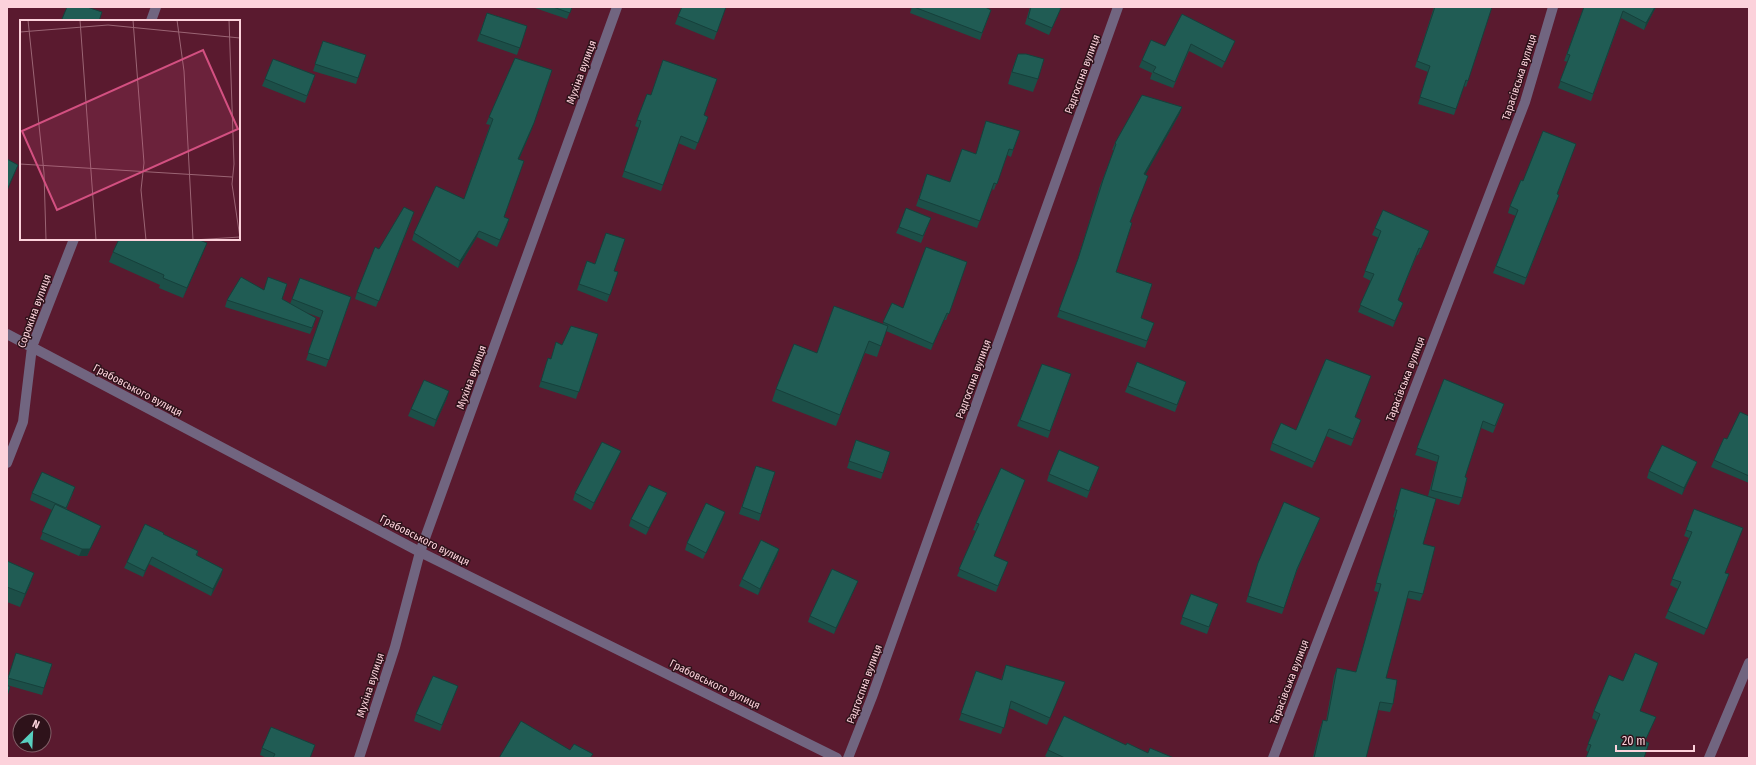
<svg xmlns="http://www.w3.org/2000/svg" width="1756" height="765" font-family="'Fira Sans Condensed',sans-serif">
	<style>
		.lines { fill: none; stroke-linecap: round; stroke-linejoin: round }
		.minor { stroke: #716580; stroke-width: 10 }
		.wall { fill: #1c4f48 }
		.shaded-wall { fill: #16403b }
		.building { fill: #205c54; stroke: #16403b }
		.labels { text-anchor: middle; stroke-width: 3; stroke-linejoin: round; paint-order: stroke }
		.street-label { font-size: 11px; fill: #fcd2db; stroke: #2e121a }
		.inset-road { fill: none; stroke: #9b6474; stroke-width: 1 }
		.view { fill: #d35081; fill-opacity: 0.15; stroke: #d35081; stroke-width: 2 }
		.inset-edge { fill: none; stroke: #fcd2db; stroke-width: 2 }
	</style>
	<rect width="100%" height="100%" fill="#5a1a2f"/>
	<g class="lines">
		<path class="minor" d="M 151,21 L 156,7
			M 7,334 L 420,552 L 837,758
			M 7,463 L 23,422 L 32,347 L 74,239
			M 359,758 L 395,647 L 420,552 L 617,7
			M 848,758 L 872,697 L 1118,7
			M 1273,758 L 1525,102 L 1553,7
			M 1709,758 L 1749,663"/>
	</g>
	<path class="wall" d="M 532,7 L 572,7 L 567,19 Z
		M 726,7 L 714,40 L 675,24 L 678,16 Z
		M 912,7 L 985,7 L 991,10 L 980,40 L 910,13 Z
		M 1030,7 L 1057,7 L 1058,15 L 1049,35 L 1025,24 Z
		M 1434,7 L 1468,81 L 1466,87 L 1464,86 L 1454,115 L 1418,104 L 1428,72 L 1415,67 Z
		M 1584,7 L 1656,7 L 1644,30 L 1621,18 L 1591,101 L 1558,88 L 1568,62 L 1564,61 Z
		M 487,13 L 527,26 L 517,55 L 477,41 Z
		M 323,41 L 358,78 L 356,84 L 313,71 Z
		M 1235,41 L 1232,47 L 1222,68 L 1189,51 L 1173,88 L 1150,79 L 1152,73 L 1139,67 L 1142,60 L 1165,46 Z
		M 1018,54 L 1038,79 L 1033,92 L 1008,84 L 1013,67 Z
		M 315,75 L 305,103 L 262,86 L 265,79 Z
		M 647,94 L 708,117 L 695,150 L 678,143 L 661,191 L 622,177 L 639,128 L 635,126 Z
		M 1182,107 L 1180,113 L 1145,175 L 1130,222 L 1116,272 L 1141,318 L 1154,323 L 1145,348 L 1057,317 L 1076,265 L 1100,186 L 1114,150 L 1112,150 L 1115,143 Z
		M 489,117 L 532,129 L 519,159 L 504,217 L 507,226 L 497,247 L 477,237 L 458,268 L 412,240 L 414,233 L 464,199 L 490,125 L 486,124 Z
		M 1020,131 L 1011,157 L 1007,155 L 994,190 L 992,189 L 977,228 L 916,206 L 927,174 L 950,182 L 975,154 Z
		M 1557,194 L 1556,202 L 1524,285 L 1493,273 L 1516,216 L 1508,213 L 1510,206 Z
		M 931,218 L 921,243 L 896,233 L 899,227 Z
		M 412,219 L 376,307 L 355,299 L 357,292 L 379,249 Z
		M 1375,228 L 1429,231 L 1418,255 L 1417,255 L 1398,300 L 1403,303 L 1393,327 L 1358,312 L 1371,281 L 1363,277 L 1379,238 L 1372,235 Z
		M 113,252 L 203,253 L 183,298 L 159,288 L 160,285 L 109,262 Z
		M 587,261 L 618,272 L 607,302 L 577,290 Z
		M 967,262 L 946,320 L 944,320 L 931,350 L 886,331 L 877,357 L 865,353 L 836,426 L 772,401 L 776,389 L 817,353 L 883,324 L 892,303 L 903,308 Z
		M 351,297 L 326,367 L 306,360 L 321,318 L 305,312 L 314,325 L 310,334 L 225,307 L 227,300 L 282,299 L 290,304 L 292,299 Z
		M 598,334 L 576,399 L 539,387 L 548,358 L 551,359 L 556,342 L 562,345 Z
		M 1137,362 L 1186,382 L 1175,412 L 1125,392 Z
		M 1042,364 L 1071,374 L 1048,438 L 1017,426 Z
		M 1444,379 L 1502,411 L 1493,433 L 1481,428 L 1465,477 L 1462,498 L 1459,505 L 1428,496 L 1437,462 L 1415,455 Z
		M 447,398 L 434,427 L 408,416 L 411,409 Z
		M 1749,416 L 1749,483 L 1711,467 L 1714,460 L 1727,439 Z
		M 1355,417 L 1359,426 L 1351,446 L 1326,436 L 1312,468 L 1270,450 L 1272,443 L 1296,430 Z
		M 856,440 L 890,452 L 881,479 L 847,468 Z
		M 621,451 L 618,458 L 591,510 L 573,500 L 575,493 Z
		M 1697,462 L 1694,469 L 1682,495 L 1647,478 L 1649,471 Z
		M 756,466 L 775,472 L 759,521 L 739,514 Z
		M 1099,467 L 1087,498 L 1047,481 L 1049,474 Z
		M 1001,468 L 994,556 L 1008,562 L 996,592 L 957,576 L 976,531 L 973,530 L 976,523 Z
		M 1401,488 L 1423,544 L 1423,594 L 1420,601 L 1407,598 L 1386,678 L 1393,704 L 1390,712 L 1378,710 L 1366,758 L 1313,757 L 1320,728 L 1323,720 L 1326,721 L 1334,676 L 1337,668 L 1356,672 L 1378,592 L 1374,591 L 1395,518 L 1393,517 Z
		M 32,493 L 73,493 L 66,510 L 98,533 L 87,556 L 79,556 L 40,539 L 52,510 L 30,500 Z
		M 667,493 L 664,500 L 646,535 L 629,526 L 631,519 Z
		M 1694,509 L 1725,573 L 1729,574 L 1704,635 L 1665,618 L 1678,589 L 1670,585 L 1689,538 L 1684,536 Z
		M 1320,518 L 1296,573 L 1282,614 L 1246,602 L 1258,563 Z
		M 723,519 L 703,559 L 685,550 L 687,543 Z
		M 163,534 L 198,551 L 197,556 L 223,569 L 221,576 L 211,596 L 149,564 L 143,577 L 124,568 L 127,562 Z
		M 779,549 L 777,556 L 758,595 L 739,586 L 742,579 Z
		M 7,561 L 34,573 L 30,585 L 20,607 L 7,602 Z
		M 858,581 L 855,588 L 834,634 L 808,622 L 810,616 Z
		M 1191,594 L 1218,604 L 1207,634 L 1180,624 Z
		M 16,653 L 44,688 L 42,695 L 7,685 L 7,681 Z
		M 1006,665 L 1065,682 L 1047,725 L 1009,708 L 1001,734 L 959,720 L 976,671 L 1001,680 Z
		M 458,686 L 440,731 L 414,721 L 416,714 Z
		M 1594,711 L 1640,711 L 1656,717 L 1653,724 L 1588,752 L 1586,750 L 1597,721 L 1592,718 Z
		M 315,745 L 310,758 L 267,758 L 260,755 L 262,748 Z
		M 1126,745 L 1148,753 L 1174,758 L 1048,758 L 1045,756 L 1048,750 Z"/>
	<path class="shaded-wall" d="M 1655,7 L 1656,7 L 1644,30 L 1646,23 Z
		M 1182,107 L 1180,113 L 1142,181 L 1144,174 Z
		M 534,123 L 532,129 L 516,166 L 518,159 Z
		M 18,165 L 14,175 L 7,191 L 7,190 Z
		M 509,219 L 507,226 L 497,247 Z
		M 479,231 L 477,237 L 458,268 L 460,261 Z
		M 207,243 L 203,253 L 183,298 L 187,288 Z
		M 1403,303 L 1401,309 L 1393,327 L 1395,321 Z
		M 947,313 L 944,320 L 931,350 L 933,344 Z
		M 449,391 L 447,398 L 434,427 L 436,420 Z
		M 621,451 L 618,458 L 591,510 L 594,503 Z
		M 1697,462 L 1694,469 L 1682,495 L 1684,488 Z
		M 667,493 L 664,500 L 646,535 L 649,528 Z
		M 725,512 L 723,519 L 703,559 L 706,553 Z
		M 1320,518 L 1317,524 L 1294,575 L 1297,569 Z
		M 101,526 L 87,556 L 79,556 L 82,549 Z
		M 779,549 L 777,556 L 758,595 L 760,589 Z
		M 152,557 L 149,564 L 143,577 L 145,571 Z
		M 223,569 L 221,576 L 211,596 L 213,589 Z
		M 34,573 L 30,585 L 20,607 L 25,594 Z
		M 858,581 L 855,588 L 834,634 L 836,628 Z"/>
	<path class="building" d="M 67,7 L 87,7 L 102,12 L 99,21 L 67,21 L 62,19 Z
		M 553,7 L 572,7 L 570,13 Z
		M 682,7 L 726,7 L 717,32 L 678,16 Z
		M 914,7 L 985,7 L 991,10 L 982,33 Z
		M 1031,7 L 1057,7 L 1061,8 L 1052,28 L 1028,18 Z
		M 1435,7 L 1492,7 L 1468,81 L 1466,80 L 1456,109 L 1420,97 L 1430,66 L 1417,61 Z
		M 1584,7 L 1655,7 L 1646,23 L 1623,11 L 1593,94 L 1560,81 L 1570,55 L 1567,54 Z
		M 487,13 L 527,26 L 520,48 L 480,34 Z
		M 1182,14 L 1235,41 L 1225,62 L 1191,44 L 1175,82 L 1153,72 L 1156,67 L 1142,60 L 1151,40 L 1165,46 Z
		M 323,41 L 366,55 L 358,78 L 315,64 Z
		M 1018,54 L 1026,54 L 1044,59 L 1038,79 L 1012,72 Z
		M 515,58 L 552,70 L 534,123 L 518,159 L 524,161 L 504,217 L 509,219 L 500,240 L 479,231 L 460,261 L 414,233 L 436,186 L 464,199 L 493,119 L 489,117 Z
		M 273,59 L 315,75 L 307,96 L 265,79 Z
		M 663,60 L 717,79 L 704,115 L 708,117 L 698,143 L 681,136 L 663,185 L 624,171 L 641,121 L 637,120 L 647,94 L 651,95 Z
		M 1142,95 L 1182,107 L 1144,174 L 1148,176 L 1130,222 L 1132,223 L 1116,272 L 1152,284 L 1141,318 L 1154,323 L 1147,341 L 1059,310 L 1078,259 L 1103,180 L 1116,144 L 1115,143 Z
		M 986,121 L 1020,131 L 1013,150 L 1009,149 L 997,184 L 994,183 L 980,221 L 919,199 L 927,174 L 950,182 L 962,149 L 976,154 Z
		M 1543,131 L 1576,144 L 1557,194 L 1559,195 L 1526,278 L 1496,266 L 1518,210 L 1510,206 L 1521,180 L 1523,181 Z
		M 7,159 L 18,165 L 7,190 Z
		M 404,207 L 414,212 L 379,301 L 357,292 L 375,247 L 379,249 Z
		M 906,208 L 931,218 L 923,236 L 899,227 Z
		M 1383,210 L 1429,231 L 1421,249 L 1419,248 L 1398,300 L 1403,303 L 1395,321 L 1360,305 L 1374,274 L 1365,271 L 1381,231 L 1375,228 Z
		M 606,233 L 625,239 L 614,271 L 618,272 L 610,295 L 579,284 L 587,261 L 595,264 Z
		M 119,239 L 197,239 L 207,243 L 187,288 L 163,278 L 164,275 L 113,252 Z
		M 926,247 L 967,262 L 949,314 L 947,313 L 933,344 L 883,322 L 892,303 L 903,308 Z
		M 241,277 L 264,290 L 268,277 L 287,284 L 282,299 L 316,318 L 312,328 L 227,300 Z
		M 300,278 L 351,297 L 329,360 L 308,353 L 323,311 L 292,299 Z
		M 834,306 L 888,326 L 881,346 L 869,341 L 840,415 L 776,389 L 794,344 L 817,353 Z
		M 571,326 L 598,334 L 579,392 L 541,381 L 548,358 L 551,359 L 556,342 L 562,345 Z
		M 1326,359 L 1371,376 L 1355,417 L 1361,420 L 1353,439 L 1329,429 L 1315,462 L 1272,443 L 1281,423 L 1296,430 Z
		M 1137,362 L 1186,382 L 1177,405 L 1128,386 Z
		M 1042,364 L 1071,374 L 1050,431 L 1020,420 Z
		M 1444,379 L 1504,404 L 1495,426 L 1483,421 L 1465,477 L 1467,478 L 1462,498 L 1431,490 L 1439,456 L 1417,448 Z
		M 424,380 L 449,391 L 436,420 L 411,409 Z
		M 1740,412 L 1749,416 L 1749,476 L 1714,460 L 1724,438 L 1727,439 Z
		M 856,440 L 890,452 L 883,473 L 849,461 Z
		M 602,442 L 621,451 L 594,503 L 575,493 Z
		M 1662,445 L 1697,462 L 1684,488 L 1649,471 Z
		M 1059,450 L 1099,467 L 1089,491 L 1049,474 Z
		M 756,466 L 775,472 L 761,514 L 742,507 Z
		M 1001,468 L 1025,480 L 994,556 L 1008,562 L 998,586 L 959,569 L 979,524 L 976,523 Z
		M 42,472 L 75,487 L 66,508 L 32,493 Z
		M 649,485 L 667,493 L 649,528 L 631,519 Z
		M 1401,488 L 1436,499 L 1423,544 L 1435,547 L 1423,594 L 1409,591 L 1386,678 L 1397,680 L 1393,704 L 1380,702 L 1366,758 L 1311,758 L 1311,757 L 1314,758 L 1323,720 L 1327,721 L 1337,668 L 1356,672 L 1381,584 L 1376,583 L 1397,510 L 1395,510 Z
		M 1284,502 L 1320,518 L 1297,569 L 1284,608 L 1248,596 L 1258,563 Z
		M 706,503 L 725,512 L 706,553 L 687,543 Z
		M 55,504 L 101,526 L 90,549 L 82,549 L 42,532 Z
		M 1694,509 L 1743,528 L 1725,573 L 1729,574 L 1707,629 L 1668,611 L 1681,582 L 1672,579 L 1692,532 L 1686,530 Z
		M 145,524 L 164,533 L 163,534 L 198,551 L 196,555 L 223,569 L 213,589 L 152,557 L 145,571 L 127,562 Z
		M 761,540 L 779,549 L 760,589 L 742,579 Z
		M 7,561 L 34,573 L 25,594 L 7,587 Z
		M 832,569 L 858,581 L 836,628 L 810,616 Z
		M 1191,594 L 1218,604 L 1209,627 L 1182,617 Z
		M 16,653 L 52,664 L 44,688 L 8,678 Z
		M 1635,653 L 1658,663 L 1640,711 L 1656,717 L 1645,741 L 1649,743 L 1644,758 L 1586,758 L 1591,745 L 1588,744 L 1600,714 L 1594,711 L 1609,675 L 1623,681 Z
		M 1006,665 L 1065,682 L 1050,718 L 1011,701 L 1004,728 L 961,713 L 976,671 L 1002,680 Z
		M 433,676 L 458,686 L 442,725 L 416,714 Z
		M 7,685 L 10,687 L 7,696 Z
		M 1064,716 L 1126,745 L 1127,743 L 1148,753 L 1150,748 L 1174,758 L 1065,758 L 1048,750 Z
		M 521,721 L 570,750 L 574,744 L 593,754 L 590,758 L 499,758 Z
		M 271,727 L 315,745 L 310,758 L 273,758 L 275,754 L 262,748 Z"/>
	<g class="labels">
		<g class="street-label">
			<text transform="translate(581 72) rotate(-70)" y="4">Мухіна вулиця</text>
			<text transform="translate(1082 74) rotate(-70)" y="4">Радгоспна вулиця</text>
			<text transform="translate(1519 77) rotate(-72)" y="4">Тарасівська вулиця</text>
			<text transform="translate(34 311) rotate(-70)" y="4">Сорокіна вулиця</text>
			<text transform="translate(471 377) rotate(-70)" y="4">Мухіна вулиця</text>
			<text transform="translate(973 379) rotate(-70)" y="4">Радгоспна вулиця</text>
			<text transform="translate(1405 379) rotate(-69)" y="4">Тарасівська вулиця</text>
			<text transform="translate(138 390) rotate(28)" y="4">Грабовського вулиця</text>
			<text transform="translate(425 540) rotate(27)" y="4">Грабовського вулиця</text>
			<text transform="translate(1289 682) rotate(-69)" y="4">Тарасівська вулиця</text>
			<text transform="translate(715 684) rotate(26)" y="4">Грабовського вулиця</text>
			<text transform="translate(864 684) rotate(-70)" y="4">Радгоспна вулиця</text>
			<text transform="translate(370 685) rotate(-72)" y="4">Мухіна вулиця</text>
		</g>
	</g>
	<g transform="translate(20 20)">
		<rect width="220" height="220" fill="#5a1a2f"/>
		<path class="inset-road" d="M 8,0 L 24,153 L 26,220M 60,0 L 76,220M 113,0 L 124,143 L 121,170 L 126,220M 157,0 L 164,51 L 173,220M 209,0 L 214,144 L 212,164 L 220,218M 0,12 L 88,5 L 220,18M 0,144 L 212,157M 173,220 L 220,217"/>
		<path class="view" d="M 183,30 L 218,109 L 37,190 L 2,111 Z"/>
		<rect width="220" height="220" class="inset-edge"/>
	</g>
	<rect width="1756" height="765" fill="none" stroke="#fcd2db" stroke-width="16"/>
	<g transform="translate(32 733) rotate(24)"><circle r="19" fill="#2e121a" stroke="#805f67"/>
	<path d="M0-3L7 15L0 10L-7 15Z" fill="#58cebf"/>
	<text y="-6" font-size="11" font-weight="bold" text-anchor="middle" fill="#fcd2db">N</text>
	</g>
	<path d="M1616 745v6h78v-6" fill="none" stroke="#fcd2db" stroke-width="2"/>
	<text x="1622" y="745" font-size="12" fill="#fcd2db" stroke="#2e121a" stroke-width="3" paint-order="stroke">20 m</text>
</svg>
